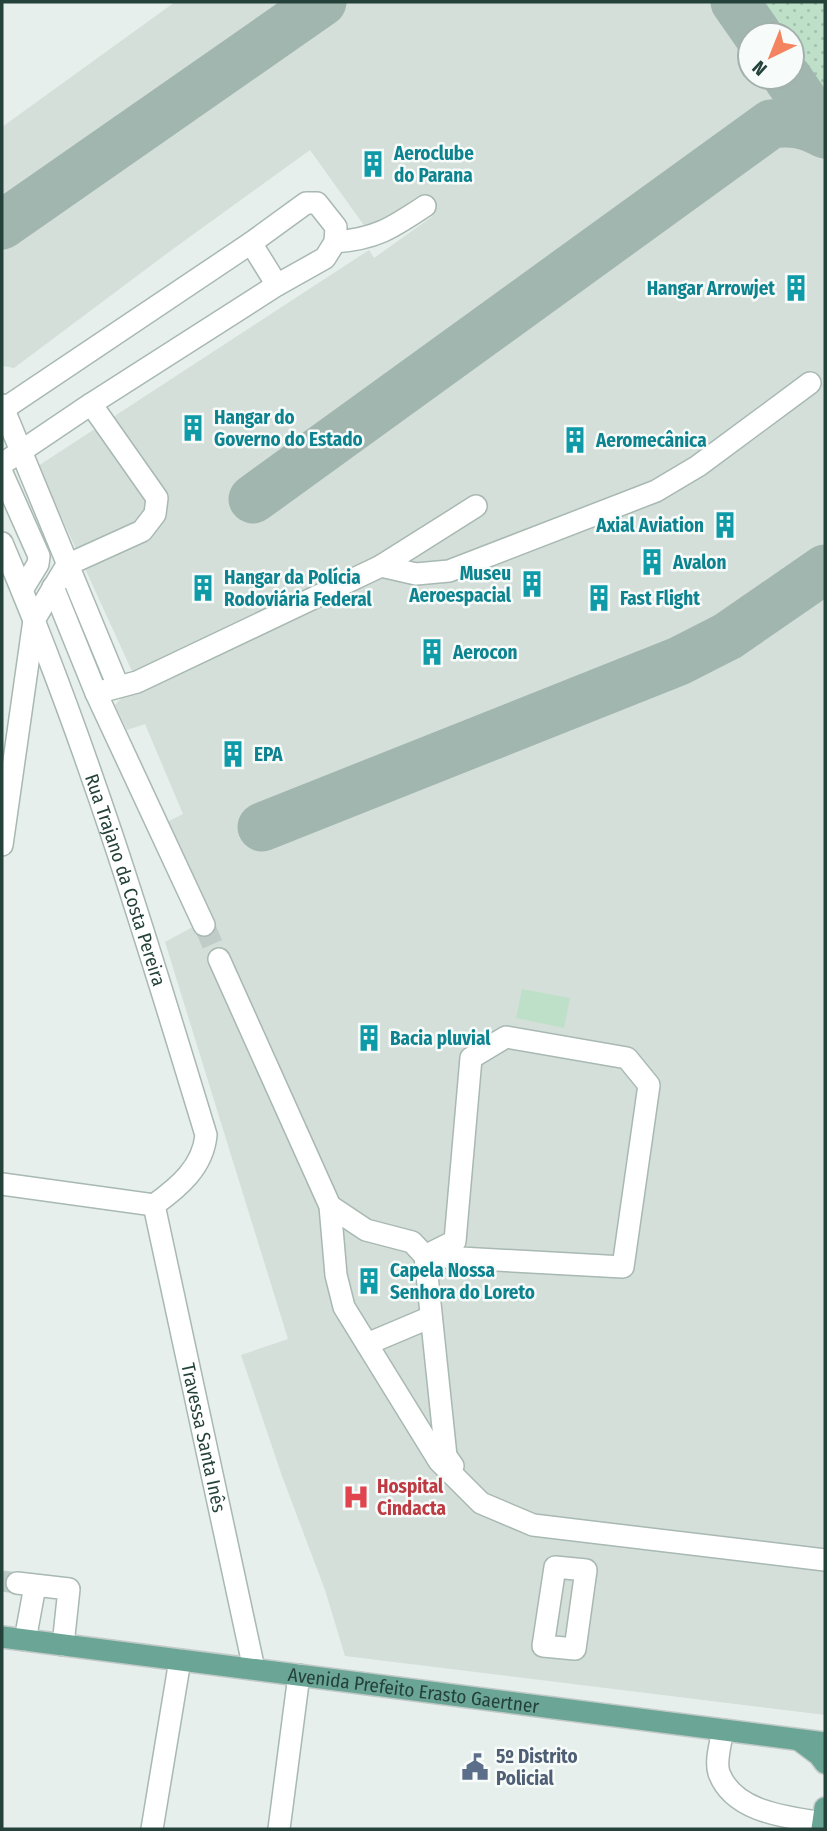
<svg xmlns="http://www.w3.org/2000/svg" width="827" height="1831" font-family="'Fira Sans Condensed',sans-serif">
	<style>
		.built { fill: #d4dfda; fill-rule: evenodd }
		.grass { fill: url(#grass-dots) }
		.pitch { fill: #bfe0c8 }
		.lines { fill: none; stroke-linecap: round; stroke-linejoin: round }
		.taxiway { stroke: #a2b6b0; stroke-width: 49 }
		.minor-tunnel { stroke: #bfccc8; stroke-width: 21; stroke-dasharray: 21 10; stroke-linecap: butt }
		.minor-casing { stroke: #a8b8b2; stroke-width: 24 }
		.major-casing { stroke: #c2cac8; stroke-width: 24 }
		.minor { stroke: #fff; stroke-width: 21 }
		.major { stroke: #6aa596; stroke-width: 21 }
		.labels { text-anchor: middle; stroke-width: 5; stroke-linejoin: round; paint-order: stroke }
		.culture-label { font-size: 19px; font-weight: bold; fill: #0d838f; stroke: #f7fbf9; text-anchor: start }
		.street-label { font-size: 19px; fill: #24423a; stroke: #f7fbf9 }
		.health-label { font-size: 19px; font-weight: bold; fill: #be3a42; stroke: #f7fbf9; text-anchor: start }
		.service-label { font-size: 19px; font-weight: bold; fill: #4e5e75; stroke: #f7fbf9; text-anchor: start }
	</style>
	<defs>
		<pattern id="grass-dots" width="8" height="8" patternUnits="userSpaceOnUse" patternTransform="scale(1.75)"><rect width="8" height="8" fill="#bfe0c8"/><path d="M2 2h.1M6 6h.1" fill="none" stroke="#a4c1ad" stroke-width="1.8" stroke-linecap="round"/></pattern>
	</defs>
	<rect width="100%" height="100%" fill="#e6efeb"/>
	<path class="built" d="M 175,2 L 825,2 L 825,1715 L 345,1656 L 325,1590 L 282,1476 L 241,1355 L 288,1339 L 165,942 L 213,916 L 167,822 L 183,814 L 145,724 L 127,730 L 115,705 L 137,682 L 38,466 L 369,250 L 374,258 L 433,216 L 419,195 L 368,231 L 310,150 L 173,249 L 14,368 L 3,366 L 2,127 ZM 750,35 L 792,35 L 792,77 L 750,77 Z"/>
	<path class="grass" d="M 760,2 L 825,2 L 825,95 L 792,48 L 792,35 L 783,35 Z"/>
	<path class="pitch" d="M 522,989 L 570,998 L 564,1028 L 516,1018 Z"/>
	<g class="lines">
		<path class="taxiway" d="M 735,2 L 758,35
			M 787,77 L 825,132
			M 2,225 L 322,2
			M 253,499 L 771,124 C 793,121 806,124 825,134
			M 262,827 L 679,661 L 728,636 L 825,569"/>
		<path class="minor-tunnel" d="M 204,925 L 219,959
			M 2,1581 L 17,1583"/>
		<defs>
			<g id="minor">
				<path d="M 335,242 C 376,239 392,228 425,206"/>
				<path d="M 251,243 L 277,285"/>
				<path d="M 2,405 L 118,686"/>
				<path d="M 2,410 L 251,243 L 306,203 L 317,203 L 336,227 L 335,242 L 325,258 L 277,285 L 91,404 L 2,464"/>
				<path d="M 2,473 L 39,556 L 38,564 L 22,590"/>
				<path id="s1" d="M 2,543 C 85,736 145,934 206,1135 C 203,1167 179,1187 154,1205"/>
				<path d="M 381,566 L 476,506"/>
				<path d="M 53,587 L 96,693 L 204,925"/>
				<path d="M 96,693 L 137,682 L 381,566 L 416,574 L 449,571 L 656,491 L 698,466 L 810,383"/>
				<path d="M 2,845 L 34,620 L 67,565 L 142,531 L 155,514 L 157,498 L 91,404"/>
				<path d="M 219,959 L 330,1206 L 336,1275 L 344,1307 L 439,1461 L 481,1503 L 533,1525 L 825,1560"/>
				<path d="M 506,1037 L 627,1058 L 649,1085 L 623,1267 L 425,1256 L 455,1241 L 471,1058 Z"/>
				<path d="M 2,1184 L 154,1205"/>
				<path id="s2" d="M 154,1205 L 254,1669"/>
				<path d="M 330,1206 L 366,1230 L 412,1242 L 425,1256 L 446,1456 L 453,1466"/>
				<path d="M 367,1344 L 431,1317"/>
				<path d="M 555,1567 L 586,1570 L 575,1649 L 543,1646 Z"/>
				<path d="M 17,1583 L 69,1589 L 63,1645"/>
				<path d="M 25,1640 L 35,1586"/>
				<path d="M 723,1730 C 721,1742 715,1761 719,1773 C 734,1813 788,1817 823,1823"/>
				<path d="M 152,1829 L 180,1660"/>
				<path d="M 279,1829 L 299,1675"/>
			</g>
			<g id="major">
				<path id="s3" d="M 2,1637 L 825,1743"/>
				<path d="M 799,1740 L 819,1755 L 825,1763"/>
				<path d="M 822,1829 L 825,1808"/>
			</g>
		</defs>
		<use href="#minor" class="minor-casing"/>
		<use href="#major" class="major-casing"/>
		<use href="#minor" class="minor"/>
		<use href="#major" class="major"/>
	</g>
	<defs>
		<symbol id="building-bare" viewBox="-9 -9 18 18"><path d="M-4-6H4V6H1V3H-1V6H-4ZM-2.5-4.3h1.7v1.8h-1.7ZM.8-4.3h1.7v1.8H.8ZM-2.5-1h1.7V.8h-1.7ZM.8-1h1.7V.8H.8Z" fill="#0f9aa8" stroke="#f7fbf9" stroke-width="2.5" paint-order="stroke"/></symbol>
		<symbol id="hospital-bare" viewBox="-9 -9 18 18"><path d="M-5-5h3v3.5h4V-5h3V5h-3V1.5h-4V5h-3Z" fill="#e0444e" stroke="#f7fbf9" stroke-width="2.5" paint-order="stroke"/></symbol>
		<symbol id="civic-bare" viewBox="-9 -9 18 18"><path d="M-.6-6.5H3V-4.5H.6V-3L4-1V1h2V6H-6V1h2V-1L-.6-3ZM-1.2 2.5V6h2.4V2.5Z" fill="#5c6f8a" stroke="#f7fbf9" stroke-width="2.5" paint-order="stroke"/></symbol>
	</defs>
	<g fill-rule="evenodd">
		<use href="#building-bare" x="354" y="145" width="38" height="38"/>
		<use href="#building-bare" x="777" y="269" width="38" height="38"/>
		<use href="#building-bare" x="174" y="409" width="38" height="38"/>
		<use href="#building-bare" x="556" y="421" width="38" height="38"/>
		<use href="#building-bare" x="706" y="506" width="38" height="38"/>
		<use href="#building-bare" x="633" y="543" width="38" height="38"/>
		<use href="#building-bare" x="513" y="565" width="38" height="38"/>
		<use href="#building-bare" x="184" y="569" width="38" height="38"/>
		<use href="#building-bare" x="580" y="579" width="38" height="38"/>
		<use href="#building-bare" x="413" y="633" width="38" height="38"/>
		<use href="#building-bare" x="214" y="735" width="38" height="38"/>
		<use href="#building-bare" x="350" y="1019" width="38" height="38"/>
		<use href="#building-bare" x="350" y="1262" width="38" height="38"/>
		<use href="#hospital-bare" x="337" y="1478" width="38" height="38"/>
		<use href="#civic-bare" x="456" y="1748" width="38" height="38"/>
	</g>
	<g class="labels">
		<g class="culture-label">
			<text x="394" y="160">Aeroclube<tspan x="394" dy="22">do Parana</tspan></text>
			<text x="775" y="295" text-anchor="end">Hangar Arrowjet</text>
			<text x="214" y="424">Hangar do<tspan x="214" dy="22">Governo do Estado</tspan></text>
			<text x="596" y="447">Aeromecânica</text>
			<text x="704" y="532" text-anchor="end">Axial Aviation</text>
			<text x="673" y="569">Avalon</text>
			<text x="511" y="580" text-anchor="end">Museu<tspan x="511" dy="22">Aeroespacial</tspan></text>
			<text x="224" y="584">Hangar da Polícia<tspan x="224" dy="22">Rodoviária Federal</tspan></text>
			<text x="620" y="605">Fast Flight</text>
			<text x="453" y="659">Aerocon</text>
			<text x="254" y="761">EPA</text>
			<text x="390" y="1045">Bacia pluvial</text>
			<text x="390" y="1277">Capela Nossa<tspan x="390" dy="22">Senhora do Loreto</tspan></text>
		</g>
		<g class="street-label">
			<text dy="7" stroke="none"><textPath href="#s1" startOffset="359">Rua Trajano da Costa Pereira</textPath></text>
			<text dy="7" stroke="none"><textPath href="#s2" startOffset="238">Travessa Santa Inês</textPath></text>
			<text dy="7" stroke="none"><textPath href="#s3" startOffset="415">Avenida Prefeito Erasto Gaertner</textPath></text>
		</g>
		<g class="health-label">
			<text x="377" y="1493">Hospital<tspan x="377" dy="22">Cindacta</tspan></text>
		</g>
		<g class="service-label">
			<text x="496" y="1763">5º Distrito<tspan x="496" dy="22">Policial</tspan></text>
		</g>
	</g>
	<rect width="827" height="1831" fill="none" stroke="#24423a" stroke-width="7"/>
	<g transform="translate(771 56) rotate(223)"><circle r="33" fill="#f7fbf9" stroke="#a3b1ad" stroke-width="2"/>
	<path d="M0-5L12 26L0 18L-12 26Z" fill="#f4845f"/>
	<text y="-10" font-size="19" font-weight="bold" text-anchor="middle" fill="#24423a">N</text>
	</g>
</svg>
